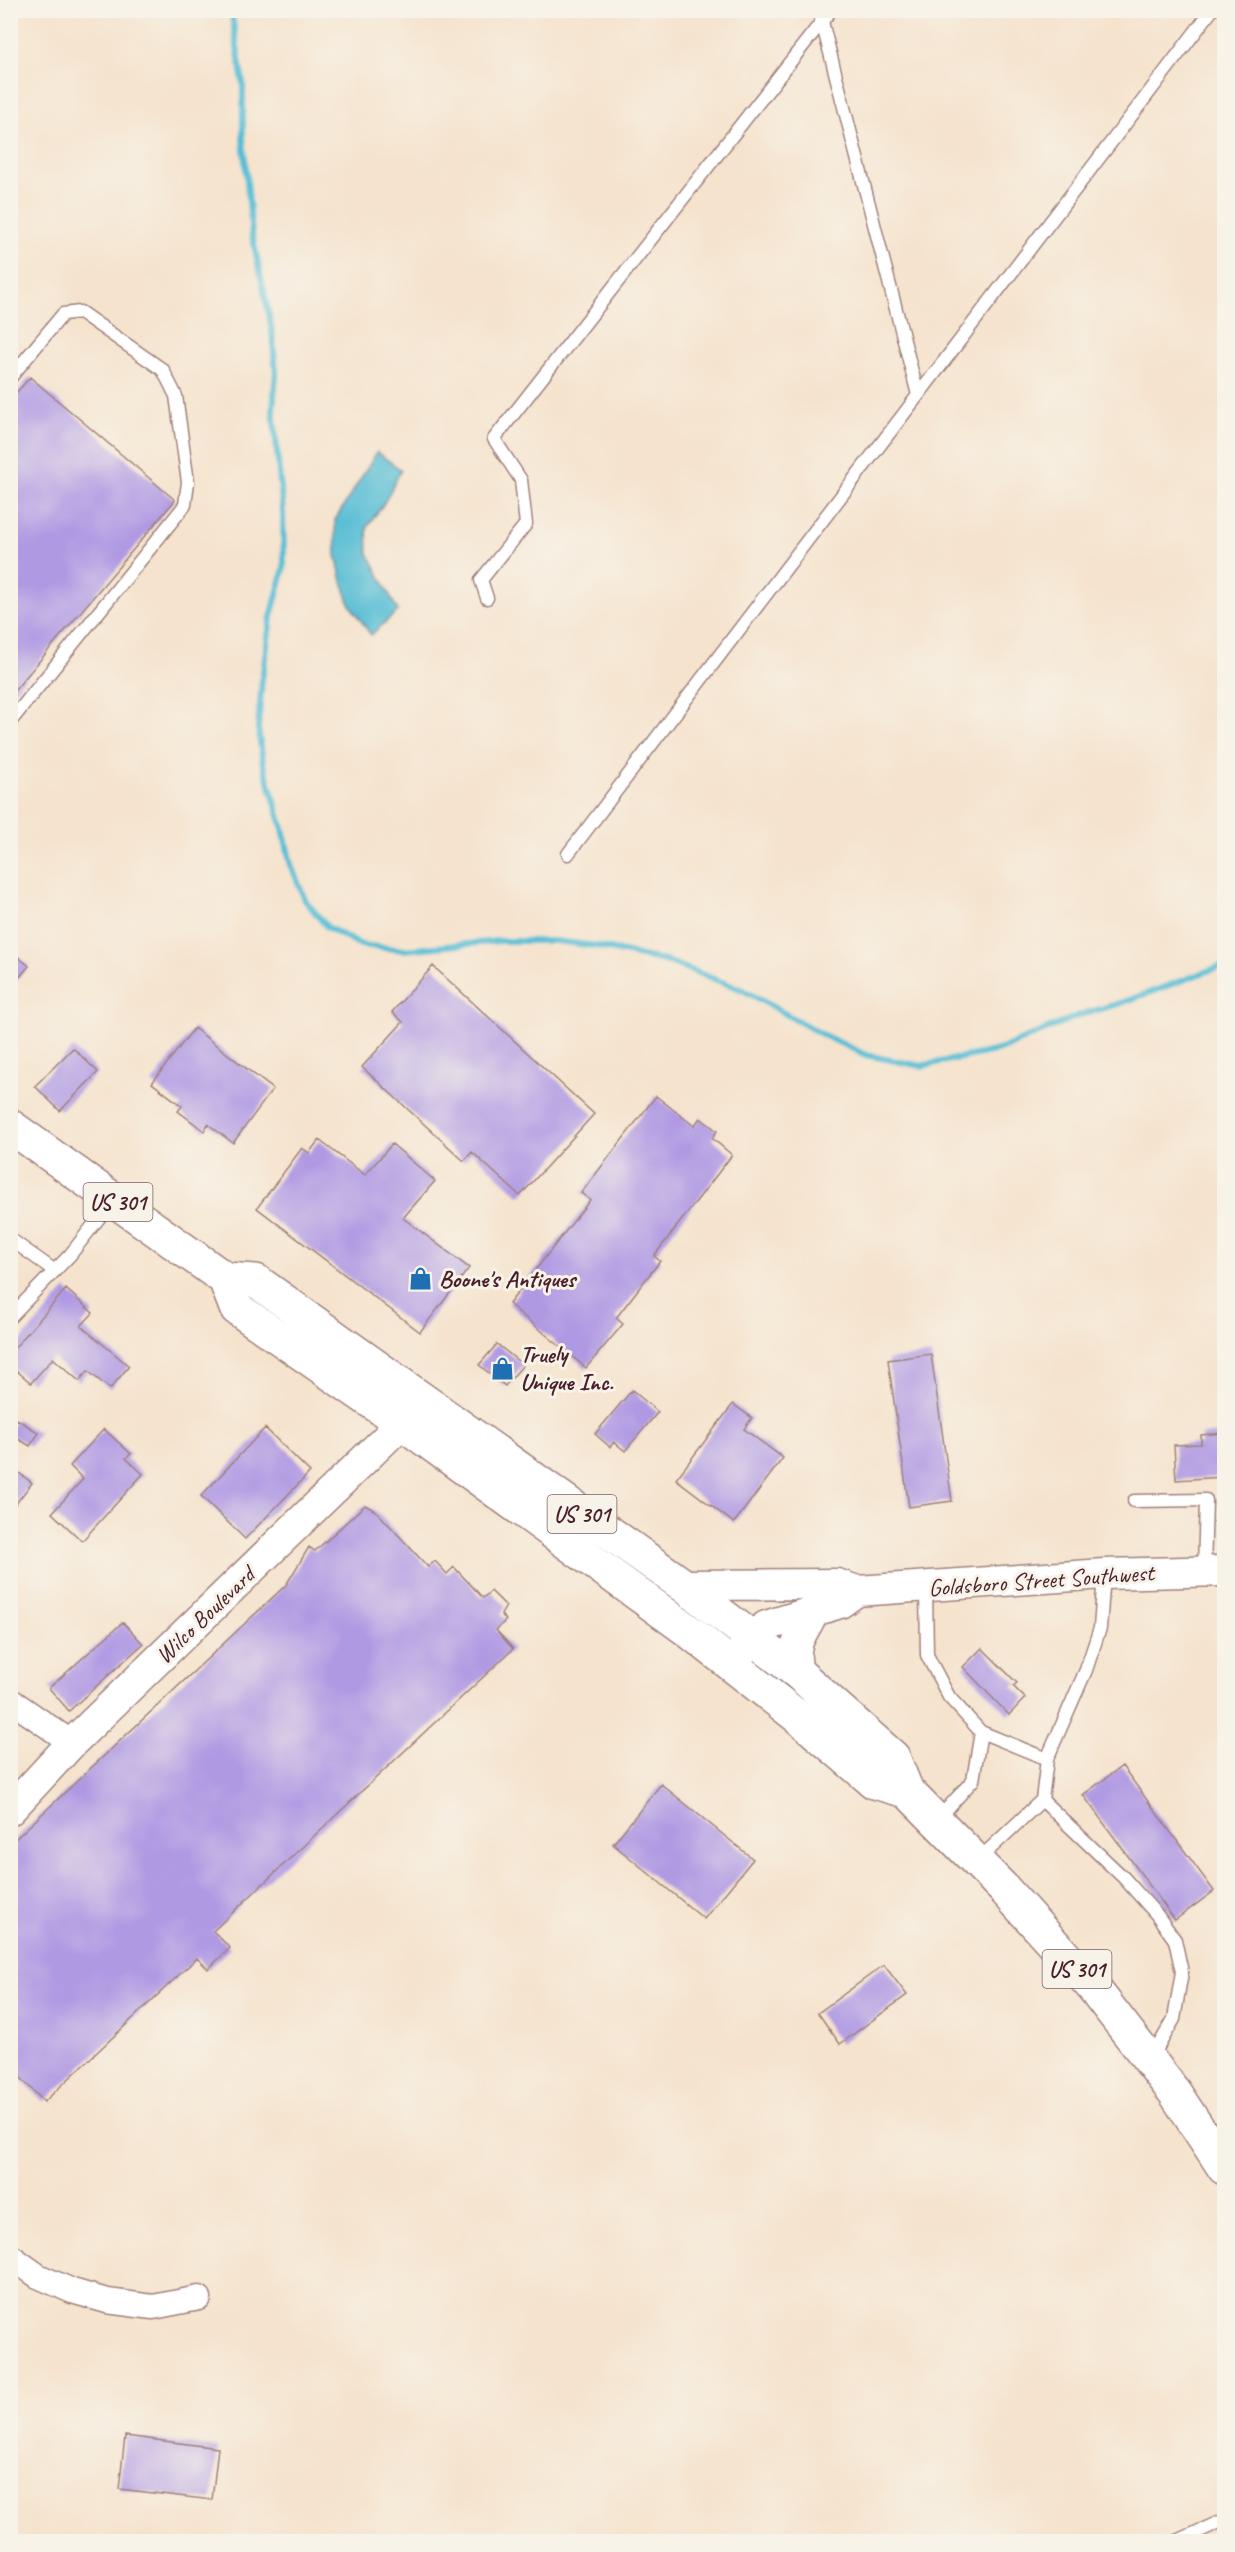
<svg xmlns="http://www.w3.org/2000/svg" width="1235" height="2552" font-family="Caveat,sans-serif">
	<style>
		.water { fill: #58bed5; stroke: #516e80; stroke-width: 1.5 }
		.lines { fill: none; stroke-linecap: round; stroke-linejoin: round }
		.stream { stroke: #58bed5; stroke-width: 6 }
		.building { fill: #af99e3 }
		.service-casing { stroke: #a0817c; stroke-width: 15 }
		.minor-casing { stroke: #a0817c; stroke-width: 27 }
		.tertiary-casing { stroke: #a0817c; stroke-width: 33 }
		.trunk-casing { stroke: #a0817c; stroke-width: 36 }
		.service { stroke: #fff; stroke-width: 12 }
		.minor { stroke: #fff; stroke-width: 24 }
		.tertiary { stroke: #fff; stroke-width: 30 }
		.trunk { stroke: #fff; stroke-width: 33 }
		.labels { text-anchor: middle; stroke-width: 6; stroke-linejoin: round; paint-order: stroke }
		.shield { fill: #f7f3e8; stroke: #7e5f64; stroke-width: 1.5 }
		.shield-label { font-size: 22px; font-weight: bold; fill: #4a1f2b }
		.poi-label { font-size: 24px; font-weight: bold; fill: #4a1f2b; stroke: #f7f3e8; text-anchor: start }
		.street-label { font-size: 24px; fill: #4a1f2b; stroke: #f7f3e8 }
	</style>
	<rect width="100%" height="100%" fill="#f7f3e8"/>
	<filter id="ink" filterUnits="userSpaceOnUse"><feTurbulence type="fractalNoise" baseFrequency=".0167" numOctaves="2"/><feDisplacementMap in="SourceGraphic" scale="12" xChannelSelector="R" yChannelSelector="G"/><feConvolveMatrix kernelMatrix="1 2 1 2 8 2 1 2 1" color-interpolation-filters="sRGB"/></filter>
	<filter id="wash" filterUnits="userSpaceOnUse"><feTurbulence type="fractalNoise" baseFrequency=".008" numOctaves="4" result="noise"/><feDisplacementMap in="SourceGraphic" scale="24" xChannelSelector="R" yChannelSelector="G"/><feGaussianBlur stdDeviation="1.35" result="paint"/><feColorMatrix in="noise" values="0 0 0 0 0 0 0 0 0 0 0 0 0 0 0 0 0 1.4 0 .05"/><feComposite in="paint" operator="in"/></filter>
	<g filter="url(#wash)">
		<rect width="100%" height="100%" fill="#f5e3cd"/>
		<path class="water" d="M 377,452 L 401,470 L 384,503 L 367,527 L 368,553 L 398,611 L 371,635 L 350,605 L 342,581 L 336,555 L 335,520 Z"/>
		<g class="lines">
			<path class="stream" d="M 231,10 L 243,83 L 243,138 L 252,234 L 272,330 L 276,373 L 273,409 L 283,513 L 284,568 L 271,617 L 262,679 L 258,728 L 263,763 L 283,829 L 291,865 L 305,900 L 327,927 L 361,945 L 404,950 L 499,941 L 555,941 L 596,946 L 669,962 L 743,990 L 823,1035 L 866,1055 L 921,1066 L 999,1050 L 1080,1015 L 1121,1003 L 1224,965"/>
		</g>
		<g id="blocks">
			<path class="building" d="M 30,377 L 175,500 L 10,696 L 10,400 Z
				M 10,950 L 29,966 L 10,988 Z
				M 433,966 L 594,1114 L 520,1196 L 472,1152 L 464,1161 L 362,1067 L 403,1022 L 392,1012 Z
				M 194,1028 L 273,1089 L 233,1143 L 208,1124 L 204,1131 L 178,1111 L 182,1106 L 152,1083 Z
				M 73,1048 L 98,1072 L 60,1111 L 35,1086 Z
				M 656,1096 L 694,1126 L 700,1118 L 717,1131 L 712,1138 L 732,1155 L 654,1256 L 660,1261 L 616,1318 L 623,1324 L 586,1368 L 509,1304 L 590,1200 L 581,1193 Z
				M 319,1140 L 365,1175 L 392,1144 L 435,1181 L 403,1218 L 469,1268 L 420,1332 L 257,1208 L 302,1148 L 309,1153 Z
				M 66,1289 L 93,1313 L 81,1326 L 129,1366 L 110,1389 L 88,1371 L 79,1381 L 53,1358 L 31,1383 L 10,1365 L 10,1353 Z
				M 497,1344 L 523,1365 L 505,1386 L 479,1365 Z
				M 931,1354 L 952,1501 L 909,1507 L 888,1360 Z
				M 632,1390 L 658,1412 L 625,1451 L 614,1442 L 610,1447 L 595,1434 Z
				M 733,1404 L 752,1418 L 744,1429 L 783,1458 L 734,1523 L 676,1479 Z
				M 17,1419 L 39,1433 L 30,1446 L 10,1434 L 10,1429 Z
				M 265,1428 L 310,1472 L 245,1539 L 201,1496 Z
				M 104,1429 L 131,1454 L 126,1458 L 143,1474 L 82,1541 L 52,1513 L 83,1479 L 70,1466 Z
				M 1224,1433 L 1224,1477 L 1176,1480 L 1174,1445 L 1201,1444 L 1201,1435 Z
				M 10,1466 L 32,1483 L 10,1511 Z
				M 365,1505 L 377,1512 L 428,1567 L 435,1561 L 447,1574 L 454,1567 L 483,1598 L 491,1591 L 506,1606 L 501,1615 L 506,1620 L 496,1630 L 513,1649 L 213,1931 L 230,1948 L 208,1969 L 197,1958 L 44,2102 L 19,2076 L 10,2083 L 10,1844 L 286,1585 L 309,1547 L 315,1551 Z
				M 123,1622 L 143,1644 L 69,1711 L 49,1688 Z
				M 982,1648 L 1017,1683 L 1013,1686 L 1025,1698 L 1009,1715 L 963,1667 Z
				M 1122,1766 L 1214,1891 L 1175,1920 L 1083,1795 Z
				M 661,1784 L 753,1859 L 704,1919 L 613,1844 Z
				M 884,1965 L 907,1995 L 840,2044 L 818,2013 Z
				M 125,2436 L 218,2448 L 212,2500 L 119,2489 Z"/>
		</g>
	</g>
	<g filter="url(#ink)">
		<use href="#blocks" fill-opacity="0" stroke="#a0817c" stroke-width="1.5"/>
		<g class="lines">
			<defs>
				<path id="service" d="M 819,10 L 918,395
					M 10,378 L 63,314 L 80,312 L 163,370 L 176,396 L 188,482 L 185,505 L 10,722
					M 487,598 L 481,580 L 526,524 L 521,480 L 494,439 L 831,10
					M 568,854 L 1212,10
					M 10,1239 L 55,1271
					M 10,1317 L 70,1255 L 113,1200
					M 1134,1501 L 1206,1500 L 1204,1570
					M 926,1588 L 927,1655 L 949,1697 L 981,1732 L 1047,1759 L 1086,1670 L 1100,1628 L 1104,1575
					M 1042,1800 L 1124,1878 L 1157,1915 L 1175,1940 L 1182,1972 L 1174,2019 L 1151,2059
					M 938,1819 L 973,1780 L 981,1732
					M 977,1861 L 1042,1800 L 1047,1759
					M 1175,2542 L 1224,2520"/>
				<path id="minor" d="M 10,1700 L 72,1743
					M 10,2256 L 38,2276 L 72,2291 L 107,2301 L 153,2307 L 199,2298"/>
				<path id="tertiary" d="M 683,1585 L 837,1584 L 857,1591 L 1104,1574 L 1224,1571
					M 737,1657 L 757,1633 L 766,1626 L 840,1603 L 857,1591
					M 798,1673 C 791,1639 802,1638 814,1610
					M 10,1810 L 72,1743 L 402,1423"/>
				<path id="trunk" d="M 10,1126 L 225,1279 L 256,1281 L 683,1585 L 798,1673 L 893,1757 L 907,1791 L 1004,1889 L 1092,1986 L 1175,2093 L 1224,2168
					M 225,1279 L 236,1308 L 402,1423 L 690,1632 L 798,1717 L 874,1782 L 907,1791"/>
			</defs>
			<use href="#service" class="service-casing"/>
			<use href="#minor" class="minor-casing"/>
			<use href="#tertiary" class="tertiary-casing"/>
			<use href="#trunk" class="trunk-casing"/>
			<use href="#service" class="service"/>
			<use href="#minor" class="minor"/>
			<use href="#tertiary" class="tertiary"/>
			<use href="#trunk" class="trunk"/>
		</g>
	</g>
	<defs>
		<symbol id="shop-bare" viewBox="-9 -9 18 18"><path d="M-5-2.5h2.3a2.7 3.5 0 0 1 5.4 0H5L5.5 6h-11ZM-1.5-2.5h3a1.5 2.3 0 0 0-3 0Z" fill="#1f6fb2" stroke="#f7f3e8" stroke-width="2.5" paint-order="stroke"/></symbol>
	</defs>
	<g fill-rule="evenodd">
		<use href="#shop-bare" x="404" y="1262" width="33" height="33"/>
		<use href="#shop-bare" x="486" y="1352" width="33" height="33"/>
	</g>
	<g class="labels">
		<g class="shield">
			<rect x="83.5" y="1183" width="69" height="38" rx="4.5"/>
			<rect x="547.5" y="1495" width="69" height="38" rx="4.5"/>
			<rect x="1042.5" y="1950" width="69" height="38" rx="4.5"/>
		</g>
		<g class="shield-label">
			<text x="118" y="1210">US 301</text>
			<text x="582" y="1522">US 301</text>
			<text x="1077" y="1977">US 301</text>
		</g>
		<g class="poi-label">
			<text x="439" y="1287">Boone's Antiques</text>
			<text x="520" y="1362">Truely<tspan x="520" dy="28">Unique Inc.</tspan></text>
		</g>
		<g class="street-label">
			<text transform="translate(1041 1580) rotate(-4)" y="8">Goldsboro Street Southwest</text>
			<text transform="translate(205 1615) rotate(-44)" y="8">Wilco Boulevard</text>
		</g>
	</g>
	<rect width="1235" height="2552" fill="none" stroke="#f7f3e8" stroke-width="36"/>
</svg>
